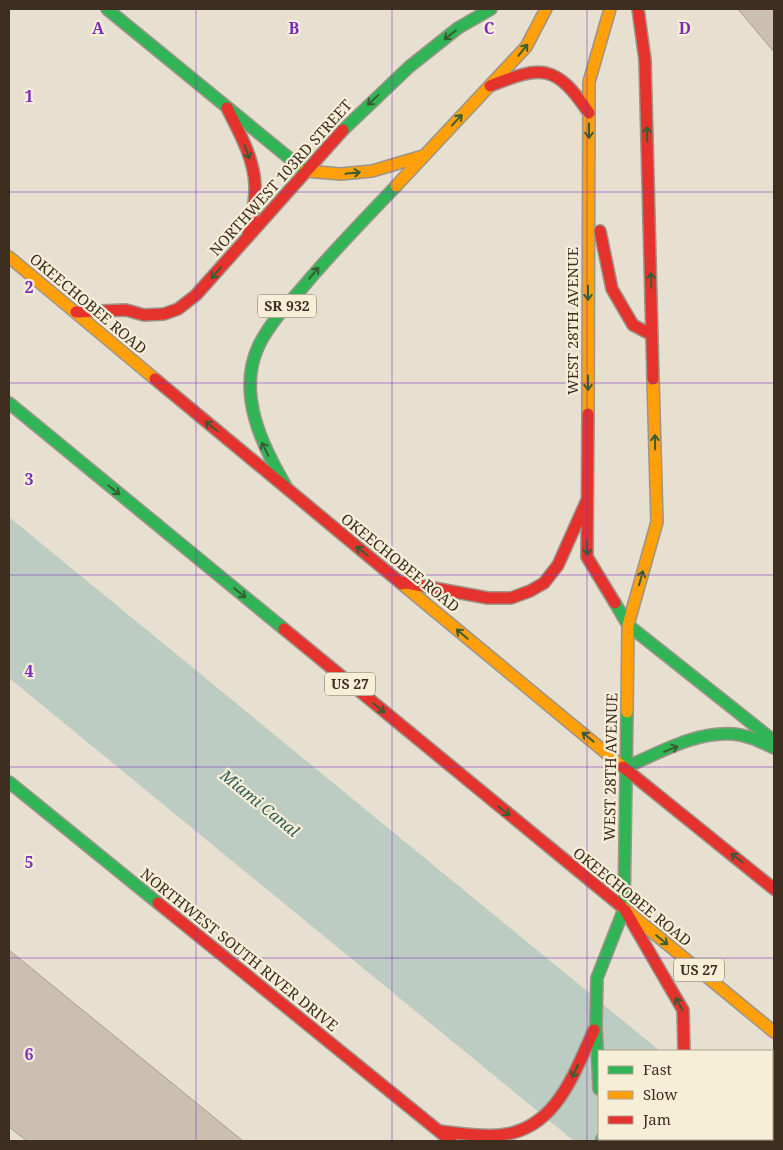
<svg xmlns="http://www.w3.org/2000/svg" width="783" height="1150" font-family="'Noto Serif',serif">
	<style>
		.water { fill: #bcccc2 }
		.building { fill: #cbbfb2; stroke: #a89c90 }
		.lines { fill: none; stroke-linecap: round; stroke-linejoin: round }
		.fast-casing { stroke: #9c958a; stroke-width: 14 }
		.slow-casing { stroke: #9c958a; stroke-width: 14 }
		.jam-casing { stroke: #9c958a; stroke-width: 14 }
		.fast { stroke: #30b455; stroke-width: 11 }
		.slow { stroke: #ff9f0a; stroke-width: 11 }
		.jam { stroke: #e5322d; stroke-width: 11 }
		.oneway { stroke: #385d33 }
		.grid { fill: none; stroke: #7b2cbf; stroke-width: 1; stroke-opacity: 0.55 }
		.labels { text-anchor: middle; stroke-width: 4.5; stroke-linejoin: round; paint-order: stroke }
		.shield { fill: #f7eed8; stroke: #756857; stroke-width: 1 }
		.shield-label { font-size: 14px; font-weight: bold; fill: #3d2e20 }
		.street-label { font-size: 15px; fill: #3d2e20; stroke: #f7eed8 }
		.water-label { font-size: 16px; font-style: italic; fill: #2f5d5a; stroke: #f7eed8 }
		.grid-label { font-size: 16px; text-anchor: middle; font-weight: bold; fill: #7b2cbf; stroke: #f7eed8; stroke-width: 4.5; stroke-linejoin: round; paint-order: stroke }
	</style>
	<rect width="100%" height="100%" fill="#e7e0d1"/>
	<path class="water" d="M 9,517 L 660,1051 L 599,1051 L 599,1139 L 767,1139 L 770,1141 L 574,1141 L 9,678 Z"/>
	<path class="building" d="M 738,9 L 774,9 L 774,52 Z
		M 9,950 L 243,1141 L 27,1141 L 9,1127 Z"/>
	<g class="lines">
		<defs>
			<path id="fast" d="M 107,9 L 305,171
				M 343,130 L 409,67 L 458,28 L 491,9
				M 9,403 L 284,629
				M 287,488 C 262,446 236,393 259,345 C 270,323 287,305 303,287 C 332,252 364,220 396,186
				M 615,603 L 628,625 L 774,741
				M 626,767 C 659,753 696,731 733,734 C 748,735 761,742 774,748
				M 9,782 L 158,903
				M 599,1089 L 596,1026 L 597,978 L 624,909 L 627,712
				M 602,1139 L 602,1141
				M 686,1139 L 687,1141"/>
			<path id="slow" d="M 305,171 L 341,174 L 372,171 L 423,156
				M 396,186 L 526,47 L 546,9
				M 9,257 L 155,379
				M 588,414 L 589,82 L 610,9
				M 402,584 L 623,767
				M 627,712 L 628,625 L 657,522 L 653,379
				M 621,906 L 774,1032"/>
			<path id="jam" d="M 638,9 L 645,60 L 653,379
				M 490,86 C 542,65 556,64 589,113
				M 227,108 C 239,132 254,158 255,185 C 256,202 251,220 248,236
				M 600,231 L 612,289 L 633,325 L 652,335
				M 76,312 L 126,310 L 144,315 L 164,314 L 178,309 L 196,295 L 343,130
				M 155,379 L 402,584
				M 588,414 L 587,557 L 615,603
				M 401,582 L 488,598 L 511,598 L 530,591 L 544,583 L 558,565 L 587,500
				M 284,629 L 621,906
				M 623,767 L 774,889
				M 158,903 L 451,1141
				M 625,910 L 683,1010 L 684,1051
				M 772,1062 L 774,1061
				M 439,1131 C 459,1133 480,1137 500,1135 C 556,1130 574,1073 594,1030"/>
		</defs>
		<use href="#fast" class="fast-casing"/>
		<use href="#slow" class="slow-casing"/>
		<use href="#jam" class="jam-casing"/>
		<use href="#fast" class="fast"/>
		<use href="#slow" class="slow"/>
		<use href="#jam" class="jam"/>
	</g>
	<defs><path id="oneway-shaft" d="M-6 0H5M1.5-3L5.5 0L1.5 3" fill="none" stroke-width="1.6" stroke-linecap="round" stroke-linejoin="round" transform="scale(1.25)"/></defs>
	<g class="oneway">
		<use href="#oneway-shaft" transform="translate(450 35) rotate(142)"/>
		<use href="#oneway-shaft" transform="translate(523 50) rotate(-51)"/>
		<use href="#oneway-shaft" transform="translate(373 100) rotate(137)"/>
		<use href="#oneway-shaft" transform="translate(457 120) rotate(-47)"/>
		<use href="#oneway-shaft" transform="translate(589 131) rotate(90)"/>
		<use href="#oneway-shaft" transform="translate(647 134) rotate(-91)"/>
		<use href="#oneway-shaft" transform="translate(247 152) rotate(71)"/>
		<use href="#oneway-shaft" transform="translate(353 173) rotate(-6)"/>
		<use href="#oneway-shaft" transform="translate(216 273) rotate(131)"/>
		<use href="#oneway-shaft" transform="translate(314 273) rotate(-50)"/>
		<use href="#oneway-shaft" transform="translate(651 280) rotate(-92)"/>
		<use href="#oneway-shaft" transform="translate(588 293) rotate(90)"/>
		<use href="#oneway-shaft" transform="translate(588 383) rotate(90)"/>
		<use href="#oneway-shaft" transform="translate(211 426) rotate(-140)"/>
		<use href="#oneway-shaft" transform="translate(655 442) rotate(-91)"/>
		<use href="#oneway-shaft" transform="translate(265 449) rotate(-116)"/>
		<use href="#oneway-shaft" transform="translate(114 490) rotate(39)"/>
		<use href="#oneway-shaft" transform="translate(587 548) rotate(90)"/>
		<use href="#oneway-shaft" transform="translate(362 551) rotate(-141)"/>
		<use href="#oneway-shaft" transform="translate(641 578) rotate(-74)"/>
		<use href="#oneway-shaft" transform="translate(240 593) rotate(39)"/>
		<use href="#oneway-shaft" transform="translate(462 634) rotate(-140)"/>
		<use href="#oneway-shaft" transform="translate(379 708) rotate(39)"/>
		<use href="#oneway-shaft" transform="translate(588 737) rotate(-141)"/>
		<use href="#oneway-shaft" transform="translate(671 749) rotate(-22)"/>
		<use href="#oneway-shaft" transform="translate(504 811) rotate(39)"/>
		<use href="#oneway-shaft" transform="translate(737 858) rotate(-141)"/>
		<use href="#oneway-shaft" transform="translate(662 940) rotate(39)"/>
		<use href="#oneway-shaft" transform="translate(679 1004) rotate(-119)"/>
		<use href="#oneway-shaft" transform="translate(575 1071) rotate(115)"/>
	</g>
	<path class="grid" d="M 196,9 L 196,1141M 392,9 L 392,1141M 587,9 L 587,1141M 9,192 L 774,192M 9,383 L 774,383M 9,575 L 774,575M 9,767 L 774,767M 9,958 L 774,958"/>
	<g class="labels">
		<g class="shield">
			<rect x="258" y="294.5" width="58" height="23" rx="4"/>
			<rect x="325" y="672.5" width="50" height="23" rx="4"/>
			<rect x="674" y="958.5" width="50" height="23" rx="4"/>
		</g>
		<g class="shield-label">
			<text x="287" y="311">SR 932</text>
			<text x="350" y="689">US 27</text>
			<text x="699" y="975">US 27</text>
		</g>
		<g class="street-label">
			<text transform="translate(281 178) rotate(-48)" y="5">NORTHWEST 103RD STREET</text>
			<text transform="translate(88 304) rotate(40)" y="5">OKEECHOBEE ROAD</text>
			<text transform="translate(573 321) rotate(-90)" y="5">WEST 28TH AVENUE</text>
			<text transform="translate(400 563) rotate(39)" y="5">OKEECHOBEE ROAD</text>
			<text transform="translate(611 767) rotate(-89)" y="5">WEST 28TH AVENUE</text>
			<text transform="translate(632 897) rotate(39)" y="5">OKEECHOBEE ROAD</text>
			<text transform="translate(239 950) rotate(39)" y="5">NORTHWEST SOUTH RIVER DRIVE</text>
		</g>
		<g class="water-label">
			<text transform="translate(260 803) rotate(39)" y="6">Miami Canal</text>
		</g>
	</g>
	<g class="grid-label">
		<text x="98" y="34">A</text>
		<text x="294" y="34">B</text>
		<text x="489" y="34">C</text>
		<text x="685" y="34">D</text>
		<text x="29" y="102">1</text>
		<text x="29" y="293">2</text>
		<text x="29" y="485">3</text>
		<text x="29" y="677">4</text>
		<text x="29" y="868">5</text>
		<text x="29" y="1060">6</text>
	</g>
	<rect width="783" height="1150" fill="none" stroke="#3d2e20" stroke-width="20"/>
	<rect x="598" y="1050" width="175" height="90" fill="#f7eed8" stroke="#ada18e"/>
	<rect x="608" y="1066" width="25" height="8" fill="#30b455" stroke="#ada18e"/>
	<text x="643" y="1075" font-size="15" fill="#3d2e20">Fast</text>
	<rect x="608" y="1091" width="25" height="8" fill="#ff9f0a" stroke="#ada18e"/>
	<text x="643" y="1100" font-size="15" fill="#3d2e20">Slow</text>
	<rect x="608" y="1116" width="25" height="8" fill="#e5322d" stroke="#ada18e"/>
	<text x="643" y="1125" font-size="15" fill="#3d2e20">Jam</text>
</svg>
